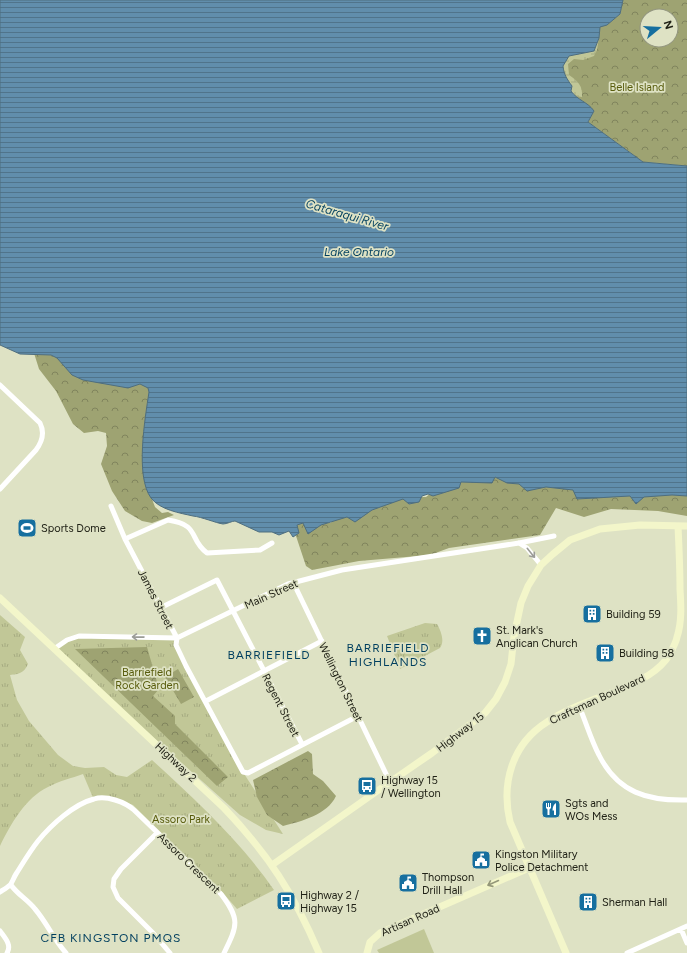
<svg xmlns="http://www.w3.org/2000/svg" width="687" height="953" font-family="Figtree,sans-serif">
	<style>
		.grass { fill: url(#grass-tufts) }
		.forest { fill: url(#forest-crowns); fill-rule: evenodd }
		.wetland { fill: url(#wetland-marsh) }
		.pitch { fill: #c1c797 }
		.water { fill: url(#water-rules); stroke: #4e6e7f }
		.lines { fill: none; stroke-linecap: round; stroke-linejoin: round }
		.street { stroke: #fff; stroke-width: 5 }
		.secondary { stroke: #f3f6ca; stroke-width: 7 }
		.oneway { stroke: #9b9c97 }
		.oneway2 { stroke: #949779 }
		.labels { text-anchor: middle; stroke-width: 3.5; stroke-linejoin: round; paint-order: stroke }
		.park-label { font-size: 11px; fill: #585c0c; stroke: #dee2c4 }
		.poi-label { font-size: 11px; fill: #212217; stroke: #dee2c4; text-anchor: start }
		.street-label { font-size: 11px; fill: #212217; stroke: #dee2c4 }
		.water-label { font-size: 12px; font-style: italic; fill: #013f5e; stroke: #dee2c4 }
		.neighbourhood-label { font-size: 12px; letter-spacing: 1px; fill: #003f5f; stroke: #dee2c4 }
	</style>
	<defs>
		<pattern id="grass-tufts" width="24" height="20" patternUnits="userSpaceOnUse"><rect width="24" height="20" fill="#c1c797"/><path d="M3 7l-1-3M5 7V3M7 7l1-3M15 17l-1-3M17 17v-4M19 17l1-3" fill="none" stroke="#a6ab81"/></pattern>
		<pattern id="forest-crowns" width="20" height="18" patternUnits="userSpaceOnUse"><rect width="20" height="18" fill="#9ea372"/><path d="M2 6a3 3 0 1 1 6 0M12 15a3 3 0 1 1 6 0" fill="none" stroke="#80845d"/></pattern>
		<pattern id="wetland-marsh" width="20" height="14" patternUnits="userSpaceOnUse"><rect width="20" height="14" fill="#c1c797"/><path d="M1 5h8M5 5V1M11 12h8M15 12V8" fill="none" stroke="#a6ab81"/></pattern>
		<pattern id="water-rules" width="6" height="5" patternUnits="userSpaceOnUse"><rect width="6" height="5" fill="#618eac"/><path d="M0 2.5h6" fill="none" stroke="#50748b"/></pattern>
	</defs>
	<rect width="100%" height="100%" fill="#dee2c4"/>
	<path class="grass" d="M 0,615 L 25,637 L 20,650 L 28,664 C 24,673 19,674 10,675 L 17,700 L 29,721 L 58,755 L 73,766 L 85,768 L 104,767 L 116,775 L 127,777 L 152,760 C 196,800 240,841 274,890 L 237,909 L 223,893 L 133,805 L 119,800 L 94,800 L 83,774 C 72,778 59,781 48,787 C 25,798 11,824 0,846 Z
		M 425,623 L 437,624 C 441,631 445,641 440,648 L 400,669 L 387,636 Z
		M 72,638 L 177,638 L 176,645 L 241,769 L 283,834 L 266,830 L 240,815 L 54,649 Z"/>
	<path class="forest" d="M 623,0 L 687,0 L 687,166 L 643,162 L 588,122 L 594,111 L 575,96 L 565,77 L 569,56 L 600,26 L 607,24 L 620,14 ZM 647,16 L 671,16 L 671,40 L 647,40 Z
		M 33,350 L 143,379 L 154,388 L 147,486 L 155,507 L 162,513 L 168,512 L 174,515 L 152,523 L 142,521 L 125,511 L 112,491 L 101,464 L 107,446 L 106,433 L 98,431 L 84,433 L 73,424 L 56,391 L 39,369 Z
		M 468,473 L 503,475 L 687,490 L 687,516 L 658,511 L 611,509 L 584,517 L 556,508 L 540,535 L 449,548 L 430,555 L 359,561 L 312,570 L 306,566 L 294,530 L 305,514 L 330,523 L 351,510 L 370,511 L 381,505 L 392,497 L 426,497 L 436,489 Z
		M 147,647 L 159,689 L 153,696 L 175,716 L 175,724 L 228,777 L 217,786 L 75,649 Z
		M 178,669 L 194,697 L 181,704 L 165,677 Z
		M 308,751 L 312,754 L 313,774 L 323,781 L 336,796 C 327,815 302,821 283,826 L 267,815 L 257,797 L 253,780 Z"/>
	<path class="wetland" d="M 600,30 L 597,50 L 594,56 L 583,60 L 574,59 L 568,64 L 569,75 C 578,81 583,86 582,97 L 575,96 L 565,81 L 559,64 Z"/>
	<path class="pitch" d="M 424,929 L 434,953 L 379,953 L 377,950 Z"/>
	<path class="water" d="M 0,0 L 623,0 L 620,14 L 607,25 L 600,27 L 599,38 L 594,51 L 569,56 L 563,66 C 564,75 567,79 572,86 L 571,91 C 577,100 588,102 594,111 L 588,122 L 643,162 L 687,166 L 687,496 L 672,495 L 644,497 L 636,504 L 630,496 L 577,499 L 573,490 L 546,487 L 527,491 L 519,484 L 507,483 L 495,477 L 492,483 L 461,482 L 459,488 L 433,496 L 428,494 L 422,496 L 419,502 L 409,504 L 403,499 L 372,510 L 355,522 L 347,517 L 321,525 L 308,534 L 303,523 L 297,525 L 299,533 L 293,537 L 289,531 L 279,535 L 272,532 L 259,532 L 235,521 C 232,521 227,524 223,524 C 216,523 202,517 193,516 C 180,513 160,510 151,498 C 135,476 145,419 149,392 L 148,388 L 140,384 L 128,388 L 83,380 L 72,375 L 57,358 L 51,355 L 20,354 L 0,345 Z"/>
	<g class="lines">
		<path class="street" d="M 0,385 L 40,423 C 45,433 42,442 36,450 L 0,489
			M 111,506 L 125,539 L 177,638 L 176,645 L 186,666 L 243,772 L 248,773 L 358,716
			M 125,539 L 168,520 C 201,525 188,539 207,553 L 260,550 L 272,543
			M 519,543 L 527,548 L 541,565
			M 293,582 L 390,782
			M 160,608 L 217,580 L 302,744
			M 54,649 L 67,640 L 79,636 L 177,638 L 288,584 L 342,570 L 519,543 L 554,536
			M 206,701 L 322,641
			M 579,706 C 586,722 591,740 599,755 C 618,793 648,801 687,800
			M 157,833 L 121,869 L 114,879 L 113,887 L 118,898 L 153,933 L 170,953
			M 11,885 C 17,894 28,900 35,909 C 47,923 54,940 66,953
			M 0,892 C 3,890 8,887 10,885 C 12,883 14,877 16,874 C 23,863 30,851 38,841 C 51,825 74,804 94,799 C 106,795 125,802 134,810 L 221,894 C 240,919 238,925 224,953
			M 681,929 L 687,943
			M 0,931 C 5,938 12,945 7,953
			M 627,953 L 687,926"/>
		<path class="secondary" d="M 0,598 L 224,808 C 268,854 294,894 319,953
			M 272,865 L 390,782 L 432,753 L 485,713 L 496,699 L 505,682 L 511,664 L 514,636 L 521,603 L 528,586 L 541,565 L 553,554 L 570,540 L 600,529 L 640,525 L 687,526
			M 367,953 L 370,942 L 380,933 L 529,868
			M 566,953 L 510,822 C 501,783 512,744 547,722 C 568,708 593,700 616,691 C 636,682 658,674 670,654 C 672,649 676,643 677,637 C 682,622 681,605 680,589 C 680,568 679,547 678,526"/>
	</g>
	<defs><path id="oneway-shaft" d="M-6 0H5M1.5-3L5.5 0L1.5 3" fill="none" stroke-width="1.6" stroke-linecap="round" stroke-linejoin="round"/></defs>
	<g class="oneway">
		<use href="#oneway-shaft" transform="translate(531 553) rotate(51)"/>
		<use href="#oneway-shaft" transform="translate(138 637) rotate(-179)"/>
	</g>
	<use class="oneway2" href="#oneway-shaft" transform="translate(493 883) rotate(156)"/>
	<defs>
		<symbol id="stadium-square" viewBox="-11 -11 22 22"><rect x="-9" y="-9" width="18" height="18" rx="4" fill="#166f9f" stroke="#dee2c4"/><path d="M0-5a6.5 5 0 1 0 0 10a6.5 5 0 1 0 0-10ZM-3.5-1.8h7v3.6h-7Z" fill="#fff"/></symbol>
		<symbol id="building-square" viewBox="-11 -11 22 22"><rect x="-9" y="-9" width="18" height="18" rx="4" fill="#166f9f" stroke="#dee2c4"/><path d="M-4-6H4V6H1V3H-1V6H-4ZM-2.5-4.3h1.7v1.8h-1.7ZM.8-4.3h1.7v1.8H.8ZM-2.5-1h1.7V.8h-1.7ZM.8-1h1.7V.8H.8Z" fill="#fff"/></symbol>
		<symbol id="church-square" viewBox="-11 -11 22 22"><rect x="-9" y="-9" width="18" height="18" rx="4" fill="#166f9f" stroke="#dee2c4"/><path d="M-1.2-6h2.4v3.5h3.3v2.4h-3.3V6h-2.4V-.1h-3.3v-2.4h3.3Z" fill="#fff"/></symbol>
		<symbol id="bus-square" viewBox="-11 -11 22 22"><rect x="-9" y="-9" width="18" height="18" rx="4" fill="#166f9f" stroke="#dee2c4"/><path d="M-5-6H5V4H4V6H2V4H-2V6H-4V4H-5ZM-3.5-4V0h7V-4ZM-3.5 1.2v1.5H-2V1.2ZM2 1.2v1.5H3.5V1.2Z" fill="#fff"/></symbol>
		<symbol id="restaurant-square" viewBox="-11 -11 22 22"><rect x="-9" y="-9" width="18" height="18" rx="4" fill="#166f9f" stroke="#dee2c4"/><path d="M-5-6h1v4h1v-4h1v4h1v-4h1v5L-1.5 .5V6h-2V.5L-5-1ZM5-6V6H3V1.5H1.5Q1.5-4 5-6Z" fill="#fff"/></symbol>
		<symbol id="civic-square" viewBox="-11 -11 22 22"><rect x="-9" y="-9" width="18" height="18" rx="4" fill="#166f9f" stroke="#dee2c4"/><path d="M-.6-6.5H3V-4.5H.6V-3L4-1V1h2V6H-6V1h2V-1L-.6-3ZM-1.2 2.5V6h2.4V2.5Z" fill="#fff"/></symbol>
	</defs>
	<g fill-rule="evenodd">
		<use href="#stadium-square" x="16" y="517" width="22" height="22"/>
		<use href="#building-square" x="581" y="603" width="22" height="22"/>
		<use href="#church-square" x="471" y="625" width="22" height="22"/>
		<use href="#building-square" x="594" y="642" width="22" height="22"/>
		<use href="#bus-square" x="356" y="775" width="22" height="22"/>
		<use href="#restaurant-square" x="540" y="798" width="22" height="22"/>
		<use href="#civic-square" x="470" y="849" width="22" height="22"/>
		<use href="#civic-square" x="397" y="872" width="22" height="22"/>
		<use href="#bus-square" x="275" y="890" width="22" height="22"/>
		<use href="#building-square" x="577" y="891" width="22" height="22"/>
	</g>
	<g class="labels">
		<g class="park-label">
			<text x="637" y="91">Belle Island</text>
			<text x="147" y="676">Barriefield<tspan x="147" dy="13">Rock Garden</tspan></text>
			<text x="181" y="823">Assoro Park</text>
		</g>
		<g class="poi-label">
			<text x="41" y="532">Sports Dome</text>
			<text x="606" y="618">Building 59</text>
			<text x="496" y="634">St. Mark's<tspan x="496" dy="13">Anglican Church</tspan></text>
			<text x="619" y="657">Building 58</text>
			<text x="381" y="784">Highway 15<tspan x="381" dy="13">/ Wellington</tspan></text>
			<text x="565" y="807">Sgts and<tspan x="565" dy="13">WOs Mess</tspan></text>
			<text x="495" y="858">Kingston Military<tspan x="495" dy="13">Police Detachment</tspan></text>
			<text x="422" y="881">Thompson<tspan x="422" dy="13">Drill Hall</tspan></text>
			<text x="300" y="899">Highway 2 /<tspan x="300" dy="13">Highway 15</tspan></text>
			<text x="602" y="906">Sherman Hall</text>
		</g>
		<g class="street-label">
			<text transform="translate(271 594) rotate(-24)" y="4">Main Street</text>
			<text transform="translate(156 599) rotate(63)" y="4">James Street</text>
			<text transform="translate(341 682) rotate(64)" y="4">Wellington Street</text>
			<text transform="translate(597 699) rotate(-25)" y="4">Craftsman Boulevard</text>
			<text transform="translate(281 705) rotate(63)" y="4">Regent Street</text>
			<text transform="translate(460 732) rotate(-38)" y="4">Highway 15</text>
			<text transform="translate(176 762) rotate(43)" y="4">Highway 2</text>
			<text transform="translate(189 863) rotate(44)" y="4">Assoro Crescent</text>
			<text transform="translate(410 920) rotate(-24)" y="4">Artisan Road</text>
		</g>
		<g class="water-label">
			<text transform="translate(347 215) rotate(16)" y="4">Cataraqui River</text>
			<text x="359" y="256">Lake Ontario</text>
		</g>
		<g class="neighbourhood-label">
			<text x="388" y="652">BARRIEFIELD<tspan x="388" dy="14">HIGHLANDS</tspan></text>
			<text x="269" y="659">BARRIEFIELD</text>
			<text x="111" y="942">CFB KINGSTON PMQS</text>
		</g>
	</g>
	<g transform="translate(659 28) rotate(72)"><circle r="19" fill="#dee2c4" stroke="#92957f"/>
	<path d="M0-3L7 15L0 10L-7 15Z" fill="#166f9f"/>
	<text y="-6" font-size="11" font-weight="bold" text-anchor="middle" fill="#212217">N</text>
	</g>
</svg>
